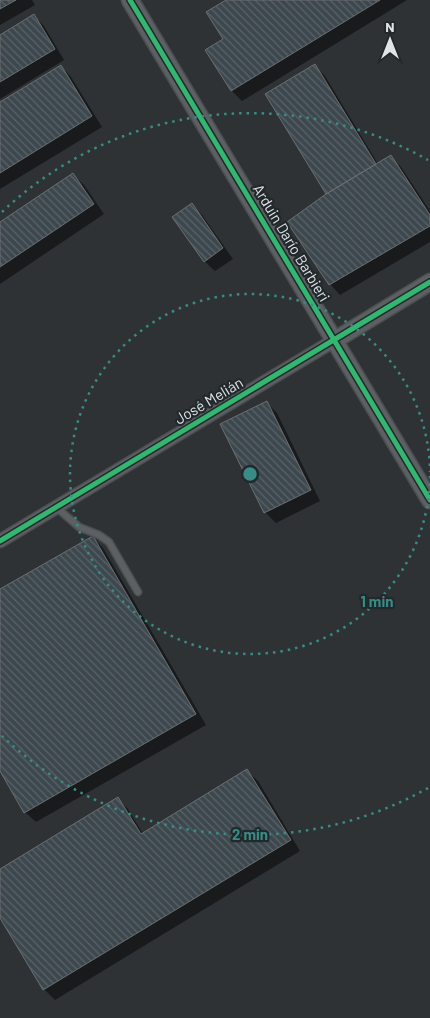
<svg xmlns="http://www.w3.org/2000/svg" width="430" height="1018" font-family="Barlow,sans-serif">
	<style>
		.shadow { fill: #0007 }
		.building { fill: url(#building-back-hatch); stroke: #6c6f71 }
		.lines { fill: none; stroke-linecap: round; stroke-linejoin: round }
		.service-casing { stroke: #4c4f50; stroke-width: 9 }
		.minor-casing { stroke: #4c4f50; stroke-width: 15 }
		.tertiary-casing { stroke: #4c4f50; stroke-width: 19 }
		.service { stroke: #5d6062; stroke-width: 6 }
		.minor { stroke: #5d6062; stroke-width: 12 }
		.tertiary { stroke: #5d6062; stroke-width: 16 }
		.cycleway-casing { stroke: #22292d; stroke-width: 8 }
		.cycleway { stroke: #33b770; stroke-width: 5 }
		.ring { fill: none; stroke: #398c86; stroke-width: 2.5; stroke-dasharray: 2.5 5 }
		.labels { text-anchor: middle; stroke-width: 4.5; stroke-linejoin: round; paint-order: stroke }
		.street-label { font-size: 15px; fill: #e0e4e7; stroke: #22292d }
		.centre { fill: #398c86; stroke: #22292d; stroke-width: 2.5 }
		.ring-label { font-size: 15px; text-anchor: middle; font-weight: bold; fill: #398c86; stroke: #22292d; stroke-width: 4.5; stroke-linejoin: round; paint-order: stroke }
	</style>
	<defs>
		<pattern id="building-back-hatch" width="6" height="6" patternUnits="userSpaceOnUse" patternTransform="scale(1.25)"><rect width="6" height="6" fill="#3d484e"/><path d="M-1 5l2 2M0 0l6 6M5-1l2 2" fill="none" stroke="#596268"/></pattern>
	</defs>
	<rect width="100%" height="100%" fill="#2e3234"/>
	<path class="shadow" d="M 0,0 L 32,0 L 35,5 L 0,25 Z
		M 228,0 L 407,0 L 242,101 L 232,91 L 207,50 L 224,39 Z
		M 34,16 L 44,26 L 64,60 L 0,99 L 0,36 Z
		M 61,66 L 71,77 L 102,127 L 0,189 L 0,104 Z
		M 315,66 L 325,76 L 378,164 L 391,157 L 401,167 L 430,211 L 430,242 L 340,295 L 330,284 L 327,195 L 267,95 Z
		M 73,175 L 84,185 L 104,214 L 0,284 L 0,224 Z
		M 192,205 L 202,215 L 233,259 L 215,271 L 204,261 Z
		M 267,403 L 277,413 L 320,501 L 276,523 L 265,512 Z
		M 93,537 L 103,548 L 206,725 L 36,822 L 25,812 L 0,768 L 0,590 Z
		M 247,771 L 258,781 L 300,851 L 55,1000 L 44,989 L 0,916 L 0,870 L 118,799 L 128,809 L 143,834 Z"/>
	<path class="building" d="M 0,0 L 16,0 L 0,9 Z
		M 226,0 L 380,0 L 231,91 L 205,50 L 223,39 L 206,12 Z
		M 34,14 L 55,49 L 0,82 L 0,35 Z
		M 315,64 L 376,164 L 326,194 L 265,94 Z
		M 61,65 L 92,116 L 0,173 L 0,102 Z
		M 391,155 L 430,215 L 430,226 L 329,285 L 287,222 L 326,194 Z
		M 73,173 L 94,204 L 0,267 L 0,222 Z
		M 192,203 L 223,248 L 204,262 L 172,217 Z
		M 267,401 L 311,490 L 264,513 L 220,424 Z
		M 93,536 L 196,714 L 24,813 L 0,771 L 0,589 Z
		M 247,769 L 291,840 L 43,990 L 0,918 L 0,869 L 118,797 L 141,834 Z"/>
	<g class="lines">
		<defs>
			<path id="service" d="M 56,507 L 79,527 L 99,535 L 109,542 L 138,592"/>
			<path id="minor" d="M 0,541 L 335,340"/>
			<path id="tertiary" d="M 130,0 L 430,500
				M 335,340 L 430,282"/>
		</defs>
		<use href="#service" class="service-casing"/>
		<use href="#minor" class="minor-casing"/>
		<use href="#tertiary" class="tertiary-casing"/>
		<use href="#service" class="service"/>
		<use href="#minor" class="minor"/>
		<use href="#tertiary" class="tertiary"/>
		<defs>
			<path id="cycleway" d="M 130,0 L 430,500
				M 0,541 L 430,282"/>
		</defs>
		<use href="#cycleway" class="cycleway-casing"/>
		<use href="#cycleway" class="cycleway"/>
	</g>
	<g class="ring">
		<path d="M430 476A180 180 0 1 1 430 472"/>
		<path d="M428 788A361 361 0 0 1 2 736M2 212A361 361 0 0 1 428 160"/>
	</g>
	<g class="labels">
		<g class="street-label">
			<text transform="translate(291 243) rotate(59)" y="5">Arduin Darío Barbieri</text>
			<text transform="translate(209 401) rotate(-31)" y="5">José Melián</text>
		</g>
	</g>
	<circle cx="250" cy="474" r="8" class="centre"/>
	<g class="ring-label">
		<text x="377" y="607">1 min</text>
		<text x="250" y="840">2 min</text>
	</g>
	<g transform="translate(390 40)" stroke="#22292d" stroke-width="4" paint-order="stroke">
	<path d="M0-4L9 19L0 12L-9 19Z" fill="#e0e4e7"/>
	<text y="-8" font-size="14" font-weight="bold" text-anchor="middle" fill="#e0e4e7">N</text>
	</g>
</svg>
